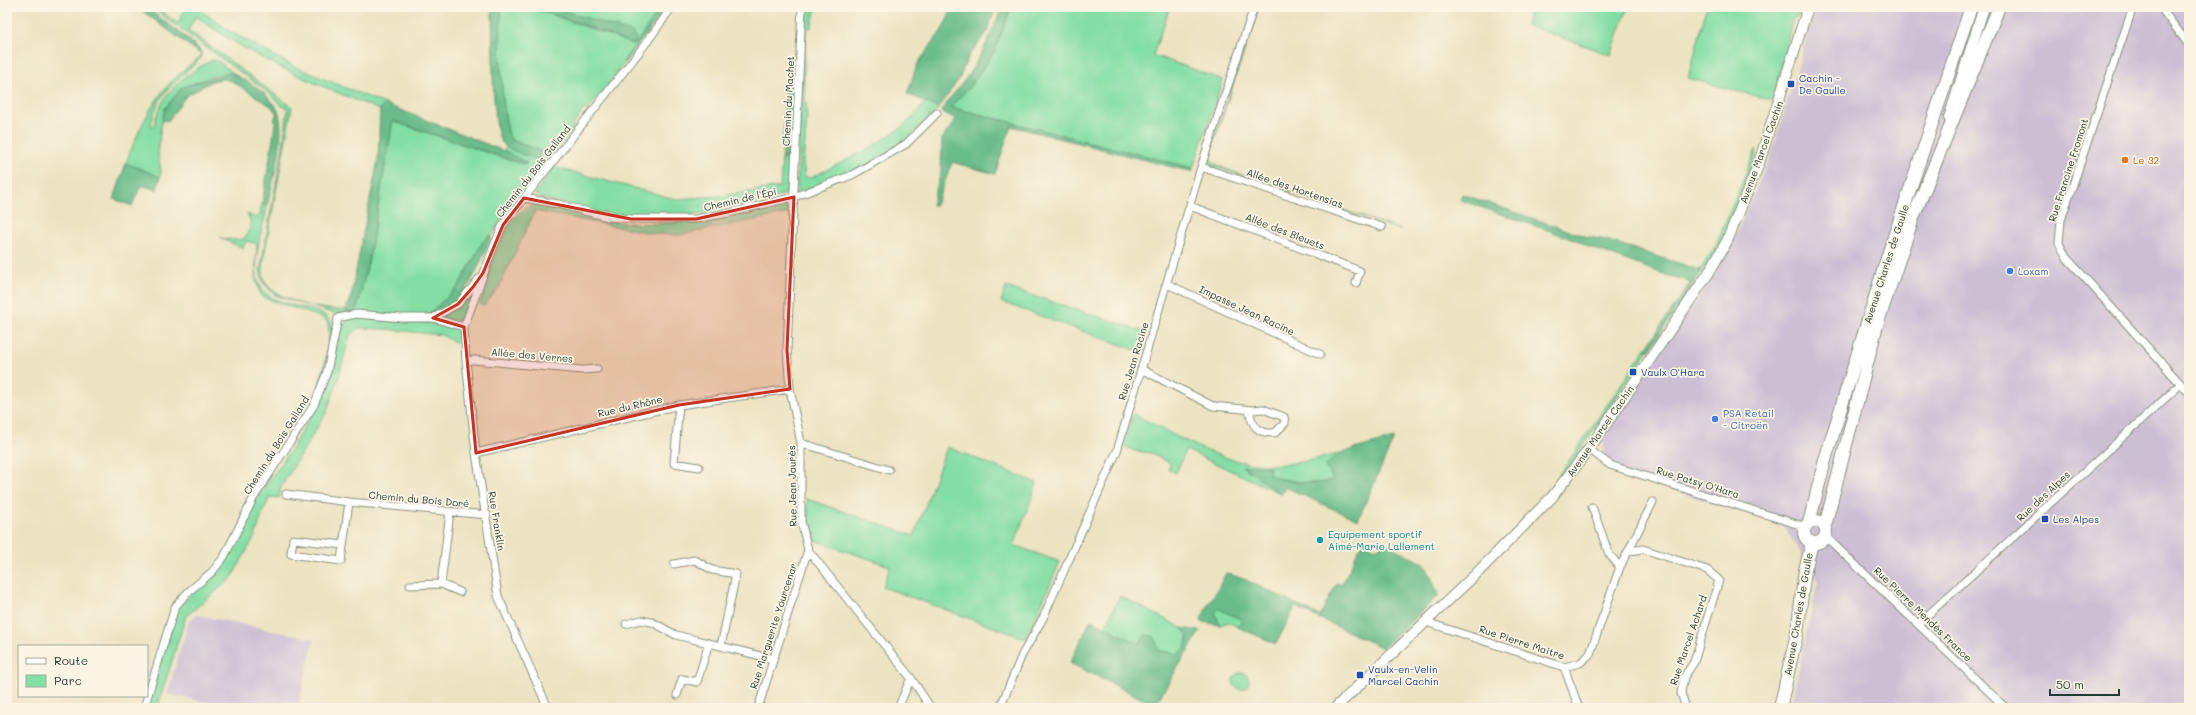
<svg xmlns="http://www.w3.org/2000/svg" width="2196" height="715" font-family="Mali,sans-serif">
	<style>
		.industrial { fill: #ccbfd4 }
		.green { fill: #83dea4; stroke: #518e6c }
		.forest { fill: #6abd8a; stroke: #447d5f }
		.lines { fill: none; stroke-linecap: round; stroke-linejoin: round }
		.street-casing { stroke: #86907b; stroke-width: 9 }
		.secondary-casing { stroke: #86907b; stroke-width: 12 }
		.primary-casing { stroke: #86907b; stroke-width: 14 }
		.street { stroke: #fff; stroke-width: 7 }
		.secondary { stroke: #fff; stroke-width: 10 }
		.primary { stroke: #fff; stroke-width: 12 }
		.marked { fill: #c8321e; fill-opacity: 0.2; stroke: #c8321e; stroke-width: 3; stroke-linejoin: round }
		.transit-dot { fill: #1a4fb4; stroke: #fcf5e5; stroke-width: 1.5 }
		.food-dot { fill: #e8710a; stroke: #fcf5e5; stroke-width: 1.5 }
		.shop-dot { fill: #3f7fe0; stroke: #fcf5e5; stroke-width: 1.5 }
		.culture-dot { fill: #0f9aa8; stroke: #fcf5e5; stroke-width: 1.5 }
		.labels { text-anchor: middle; stroke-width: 3.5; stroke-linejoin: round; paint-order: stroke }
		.transit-label { font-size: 10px; fill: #164399; stroke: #fcf5e5; text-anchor: start }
		.street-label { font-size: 10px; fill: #1f3d34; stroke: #fcf5e5 }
		.food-label { font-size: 10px; fill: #c56008; stroke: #fcf5e5; text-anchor: start }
		.shop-label { font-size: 10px; fill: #366cbe; stroke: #fcf5e5; text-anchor: start }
		.culture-label { font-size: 10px; fill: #0d838f; stroke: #fcf5e5; text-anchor: start }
	</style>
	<rect width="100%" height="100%" fill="#fcf5e5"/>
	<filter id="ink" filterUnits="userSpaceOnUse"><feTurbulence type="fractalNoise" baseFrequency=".025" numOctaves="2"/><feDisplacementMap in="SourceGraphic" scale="8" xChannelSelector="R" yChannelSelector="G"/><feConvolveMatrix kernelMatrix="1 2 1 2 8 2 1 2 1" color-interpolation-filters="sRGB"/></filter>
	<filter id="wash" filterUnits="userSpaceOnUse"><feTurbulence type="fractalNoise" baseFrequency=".012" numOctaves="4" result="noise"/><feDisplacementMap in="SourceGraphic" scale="16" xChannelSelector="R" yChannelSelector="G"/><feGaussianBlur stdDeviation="0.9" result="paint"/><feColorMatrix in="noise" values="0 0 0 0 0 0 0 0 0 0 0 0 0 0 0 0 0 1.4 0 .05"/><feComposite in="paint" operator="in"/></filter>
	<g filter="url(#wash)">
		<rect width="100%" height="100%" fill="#ece3c2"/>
		<path class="industrial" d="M 1816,7 L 2189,7 L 2189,708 L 1790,708 L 1818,582 L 1784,526 L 1603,468 L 1604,432 L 1709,283 L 1738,230 L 1772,152 Z
			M 197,615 L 314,639 L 298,708 L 235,708 L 167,694 L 189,621 Z"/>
		<path class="green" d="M 151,7 L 156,7 L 178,24 L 185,7 L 196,7 L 228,30 L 293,66 L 385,104 L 380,110 C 316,84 252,59 196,16 L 188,30 L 292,107 L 265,251 C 264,261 261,272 265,282 C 275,302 338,315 357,308 L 369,259 L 392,121 L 525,165 L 527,163 L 504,151 L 506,146 L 536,159 L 541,151 L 510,140 C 501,117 498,33 502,7 L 530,7 L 634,44 L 592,21 L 553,7 L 664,7 L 656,15 L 623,62 L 625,63 L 587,111 L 584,109 L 573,125 L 574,128 L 564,143 L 545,161 L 548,162 L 539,167 L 541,171 L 505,214 L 491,237 L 490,235 L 483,242 L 458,287 L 430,313 L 433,313 L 414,316 L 332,313 L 275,295 L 263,282 L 260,270 L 283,146 L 288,108 L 282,106 L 269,93 Z
			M 805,7 L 816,7 L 811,28 L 806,27 L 804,81 L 807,118 L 803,163 L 805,177 L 811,178 C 846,159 904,136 925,102 L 939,108 L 901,146 L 851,173 L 801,192 L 797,191 Z
			M 1011,7 L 1170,7 L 1153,55 L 1223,80 L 1193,168 L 950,107 C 979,78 999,46 1011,7 Z
			M 1258,7 L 1259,7 L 1210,154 L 1212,162 L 1225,169 L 1401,230 L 1207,164 L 1208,157 Z
			M 1530,7 L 1628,7 L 1611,55 L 1526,25 Z
			M 1707,7 L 1801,7 L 1798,16 L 1793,18 L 1773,101 L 1688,78 Z
			M 202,55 L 201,58 C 179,79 155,94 151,126 L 154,125 C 160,94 185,74 212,60 L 219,62 L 236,75 L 231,73 L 217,75 L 183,87 L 165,108 L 160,132 L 158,155 L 161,171 L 160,177 L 126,163 C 136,136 149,106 169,84 C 179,73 191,65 202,55 Z
			M 1756,149 L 1756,155 C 1745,183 1721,256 1700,274 L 1700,270 L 1715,247 Z
			M 782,158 L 792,158 L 788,193 C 730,214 667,221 606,213 C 584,210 562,203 540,198 L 535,194 L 554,167 L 675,199 L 720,196 L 780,187 Z
			M 783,202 L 790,203 L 790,213 L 678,235 L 656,234 L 535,211 L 499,287 L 484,306 L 480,304 C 489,276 500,223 527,208 C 547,196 585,219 606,221 C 669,230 722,216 783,202 Z
			M 262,204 L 267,207 C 263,227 253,258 257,277 C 264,315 324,299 333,326 L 324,370 L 319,383 C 323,371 337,324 323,318 L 262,297 L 255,279 L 257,244 L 246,241 L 243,248 L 220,238 L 238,240 L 245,238 C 250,230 253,222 247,214 L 253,216 L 255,219 L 262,212 L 260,211 Z
			M 1006,287 L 1146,332 L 1141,352 L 1001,302 Z
			M 474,289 L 470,306 L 462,321 L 440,318 L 458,307 Z
			M 358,318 L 443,324 C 452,327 460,329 459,340 L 456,343 L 442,335 L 385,329 L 359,328 L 350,335 L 338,380 L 326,413 L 281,487 L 279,498 L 270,497 L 264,509 L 255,536 L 231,579 L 186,616 L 157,708 L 147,708 L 179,605 L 206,582 L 223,565 L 257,497 L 290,451 L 315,409 L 328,378 L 342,326 L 350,319 Z
			M 1646,348 L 1648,351 L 1562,476 L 1559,475 Z
			M 1133,414 C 1174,434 1220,464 1267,465 C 1291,465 1314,460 1337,454 L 1325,466 L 1333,479 C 1320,487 1287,480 1273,477 L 1268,474 L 1270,467 L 1243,466 C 1257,475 1268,486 1282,494 L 1186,450 L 1176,473 L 1168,469 L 1171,464 L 1152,453 L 1135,451 L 1123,446 Z
			M 947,447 L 1037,483 L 1014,545 L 1060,562 L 1026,639 L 883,587 L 890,566 L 810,539 L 807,499 L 914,536 Z
			M 1120,596 L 1182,628 L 1188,636 L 1186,646 L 1179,654 L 1160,651 L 1156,645 L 1143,638 L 1139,644 L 1105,627 Z
			M 1218,608 L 1242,620 L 1238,627 L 1228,622 L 1220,625 L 1215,613 Z
			M1233 681a8 8 0 1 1 16 0a8 8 0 1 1-16 0Z"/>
		<path class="forest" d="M 137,7 L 145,7 C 155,15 201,45 202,55 Z
			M 492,7 L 502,7 C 498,32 501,118 511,140 L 541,151 L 539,158 L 536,159 C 525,155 507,151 501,141 C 491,125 493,31 492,7 Z
			M 530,7 L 553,7 L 633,33 L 636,39 L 634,44 L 629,43 L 598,30 Z
			M 664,7 L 667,7 L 625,63 L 623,62 L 656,15 Z
			M 953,7 L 996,7 L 987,32 L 968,57 L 960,77 L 939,108 L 907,94 L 917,65 L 942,30 Z
			M 1002,7 L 1011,7 L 994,52 L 968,89 L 950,107 L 1193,168 L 1192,172 L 1011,126 L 995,174 L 952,162 L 936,205 L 932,205 L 941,172 L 942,139 L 956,119 L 942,112 C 948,97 961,87 969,74 C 983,53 993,30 1002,7 Z
			M 231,73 C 246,80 266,92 275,105 C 290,127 272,182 267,207 L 262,204 L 274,133 L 275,116 L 277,114 L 271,106 L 232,81 L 224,79 L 212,81 L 186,96 L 168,121 L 162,120 L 165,109 L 183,87 Z
			M 791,82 L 794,88 L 792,158 L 782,158 L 786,86 Z
			M 385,104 L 504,151 L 527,163 L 526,165 L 393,121 L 369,259 L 357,309 L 351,312 L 345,311 L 350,301 L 378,159 L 380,110 Z
			M 126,163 L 160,177 L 157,190 L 141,185 L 132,206 L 114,199 Z
			M 1462,194 L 1584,236 L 1606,240 L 1700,270 L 1700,274 L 1649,351 L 1646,348 L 1690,284 L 1689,281 L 1666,275 L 1587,246 L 1579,241 L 1460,200 Z
			M 489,235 L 491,237 C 482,259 461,317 430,313 L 458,287 L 483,242 Z
			M 1394,438 L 1358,520 L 1285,487 L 1282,494 C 1267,486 1256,475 1242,466 L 1270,467 L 1269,474 C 1280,482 1321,487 1333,479 L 1325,466 L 1337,454 Z
			M 1362,542 L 1375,549 L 1386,544 L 1425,564 L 1439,595 L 1383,648 L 1295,607 L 1276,644 L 1238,627 L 1242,620 L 1218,608 L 1215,613 L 1220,625 L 1202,622 L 1201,619 C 1208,603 1219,589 1226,573 L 1244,579 L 1320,616 L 1337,583 L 1342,585 Z
			M 1091,620 L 1139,644 L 1146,635 L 1153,636 L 1160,651 L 1179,654 L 1186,646 L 1188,636 L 1182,628 L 1200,631 L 1155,705 L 1070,663 Z"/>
	</g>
	<g filter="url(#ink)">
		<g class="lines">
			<defs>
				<path id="street" d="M 802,7 L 787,350 L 790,389 L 801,443 L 801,521 L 808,550 L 911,678 L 931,708
					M 2133,7 L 2061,220 L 2059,243 L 2066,257 L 2189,393
					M 2160,7 L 2189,45
					M 1201,167 L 1382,227
					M 524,198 L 558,204 L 608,217 L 631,219 L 696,219 L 729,213 L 794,197 L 852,175 L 906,144 L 937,113
					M 1190,206 L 1360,271 L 1356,283
					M 1167,284 L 1320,354
					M 433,318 L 458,304 L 480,278
					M 466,361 L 474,360 L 582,370 L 597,369
					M 1141,369 L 1213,406 L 1252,410 L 1263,409 L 1284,417 L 1285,423 L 1275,433 C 1257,434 1252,426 1249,410
					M 679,405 L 674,463 L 699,467
					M 801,443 L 889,470
					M 1589,449 L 1610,465 L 1806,527
					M 476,453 L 679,405 L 790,389
					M 286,494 L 349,502 L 487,515
					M 1592,507 L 1609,554 L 1620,567
					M 1825,536 L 2006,708
					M 343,545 L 293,539 L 291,554 L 341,561 L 349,502
					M 1629,551 L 1643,549 L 1707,570 L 1719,580 L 1694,662 L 1684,677 L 1681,693 L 1686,708
					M 674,564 L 695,560 L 712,570 L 736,574 L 721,646
					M 441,584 L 450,512
					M 410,585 L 441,584 L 460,592
					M 1426,622 L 1564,667 L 1580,663 L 1590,654 L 1620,567 L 1653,502
					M 1919,623 L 2181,384
					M 626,624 L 641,620 L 652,622 L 676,635 L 773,659
					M 1564,667 L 1579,708
					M 677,695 L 682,679 L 697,682 L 709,643
					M 144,708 L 175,607 L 188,592 L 212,572 L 224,557 L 254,497 L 314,405 L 327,372 L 338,318 L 356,314 L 402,318 L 433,318 L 464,327
					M 548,708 L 498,596 L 476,453 L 466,361 L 464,327 L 494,246 L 503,225 L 647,42 L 672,7
					M 758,708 L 808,550
					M 898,708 L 911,678
					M 1000,708 L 1022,655 L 1043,618 L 1117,451 L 1201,167 L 1254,7"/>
				<path id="secondary" d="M 1949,118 L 1984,7
					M 1335,708 L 1476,574 L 1552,497 L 1589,449 L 1708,274 L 1727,241 L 1758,166 L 1808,7"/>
				<path id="primary" d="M1804 532a11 11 0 1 1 22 0a11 11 0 1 1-22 0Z
					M 1809,523 L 1825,460 L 1887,258 L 1971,7
					M 1825,526 L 1877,325 L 1913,218 L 1999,7
					M 1780,708 L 1797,633 L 1805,570 L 1812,543"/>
			</defs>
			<use href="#street" class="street-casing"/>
			<use href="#secondary" class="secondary-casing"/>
			<use href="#primary" class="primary-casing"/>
			<use href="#street" class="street"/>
			<use href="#secondary" class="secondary"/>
			<use href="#primary" class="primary"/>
		</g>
	</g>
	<path class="marked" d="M 794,197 L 787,350 L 790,389 L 679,405 L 476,453 L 464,327 L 433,318 L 458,304 L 473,287 L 483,273 L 503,225 L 524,198 L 631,219 L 696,219 Z"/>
	<g class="transit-dot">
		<rect x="1787" y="80" width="8" height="8" rx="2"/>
		<rect x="1629" y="368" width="8" height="8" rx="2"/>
		<rect x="2041" y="515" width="8" height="8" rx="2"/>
		<rect x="1356" y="671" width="8" height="8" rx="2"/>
	</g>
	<circle class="food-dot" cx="2125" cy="160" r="4"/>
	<g class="shop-dot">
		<circle cx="2010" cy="271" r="4"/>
		<circle cx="1715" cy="419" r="4"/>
	</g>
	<circle class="culture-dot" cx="1320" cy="540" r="4"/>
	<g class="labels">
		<g class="transit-label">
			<text x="1799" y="82">Cachin -<tspan x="1799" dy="12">De Gaulle</tspan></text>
			<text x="1641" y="376">Vaulx O'Hara</text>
			<text x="2053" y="523">Les Alpes</text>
			<text x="1368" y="673">Vaulx-en-Velin<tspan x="1368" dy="12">Marcel Cachin</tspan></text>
		</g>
		<g class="street-label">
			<text transform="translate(788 101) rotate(-87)" y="4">Chemin du Machet</text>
			<text transform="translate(1761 152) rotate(-70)" y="4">Avenue Marcel Cachin</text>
			<text transform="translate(2068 170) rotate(-72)" y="4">Rue Francine Fromont</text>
			<text transform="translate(533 171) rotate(-52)" y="4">Chemin du Bois Galland</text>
			<text transform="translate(1295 188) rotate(19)" y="4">Allée des Hortensias</text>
			<text transform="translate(740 199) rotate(-13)" y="4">Chemin de l'Épi</text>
			<text transform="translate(1285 231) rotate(21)" y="4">Allée des Bleuets</text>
			<text transform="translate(1886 264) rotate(-72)" y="4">Avenue Charles de Gaulle</text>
			<text transform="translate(1247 310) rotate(25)" y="4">Impasse Jean Racine</text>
			<text transform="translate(532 355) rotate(5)" y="4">Allée des Vernes</text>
			<text transform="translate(1133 361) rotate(-73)" y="4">Rue Jean Racine</text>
			<text transform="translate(630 406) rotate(-13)" y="4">Rue du Rhône</text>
			<text transform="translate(1600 431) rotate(-55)" y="4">Avenue Marcel Cachin</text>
			<text transform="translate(276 445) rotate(-58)" y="4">Chemin du Bois Galland</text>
			<text transform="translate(1698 482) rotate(17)" y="4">Rue Patsy O'Hara</text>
			<text transform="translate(792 486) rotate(-91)" y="4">Rue Jean Jaurès</text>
			<text transform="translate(2043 496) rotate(-43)" y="4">Rue des Alpes</text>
			<text transform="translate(419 499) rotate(5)" y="4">Chemin du Bois Doré</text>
			<text transform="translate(497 521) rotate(81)" y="4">Rue Franklin</text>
			<text transform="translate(1798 614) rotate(-80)" y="4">Avenue Charles de Gaulle</text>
			<text transform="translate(1923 614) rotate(44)" y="4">Rue Pierre Mendès France</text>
			<text transform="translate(773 626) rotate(-72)" y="4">Rue Marguerite Yourcenar</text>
			<text transform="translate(1688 640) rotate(-71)" y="4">Rue Marcel Achard</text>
			<text transform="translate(1522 642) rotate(18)" y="4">Rue Pierre Maitre</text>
		</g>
		<g class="food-label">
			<text x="2133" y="164">Le 32</text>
		</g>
		<g class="shop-label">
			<text x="2018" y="275">Loxam</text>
			<text x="1723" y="417">PSA Retail<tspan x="1723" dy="12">- Citroën</tspan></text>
		</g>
		<g class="culture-label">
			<text x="1328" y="538">Equipement sportif<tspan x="1328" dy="12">Aimé-Marie Lallement</tspan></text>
		</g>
	</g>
	<rect width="2196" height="715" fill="none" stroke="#fcf5e5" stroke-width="24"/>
	<rect x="18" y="645" width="130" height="52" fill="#fcf5e5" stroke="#a4ab9e"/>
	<rect x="26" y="658" width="20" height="6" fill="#ffffff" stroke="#a4ab9e"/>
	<text x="54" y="665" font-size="12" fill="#1f3d34">Route</text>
	<rect x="26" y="675" width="20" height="12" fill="#83dea4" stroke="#a4ab9e"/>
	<text x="54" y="685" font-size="12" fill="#1f3d34">Parc</text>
	<path d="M2050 689v6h69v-6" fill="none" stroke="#1f3d34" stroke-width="2"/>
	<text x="2056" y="689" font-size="12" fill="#1f3d34" stroke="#fcf5e5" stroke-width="3" paint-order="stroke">50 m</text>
</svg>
